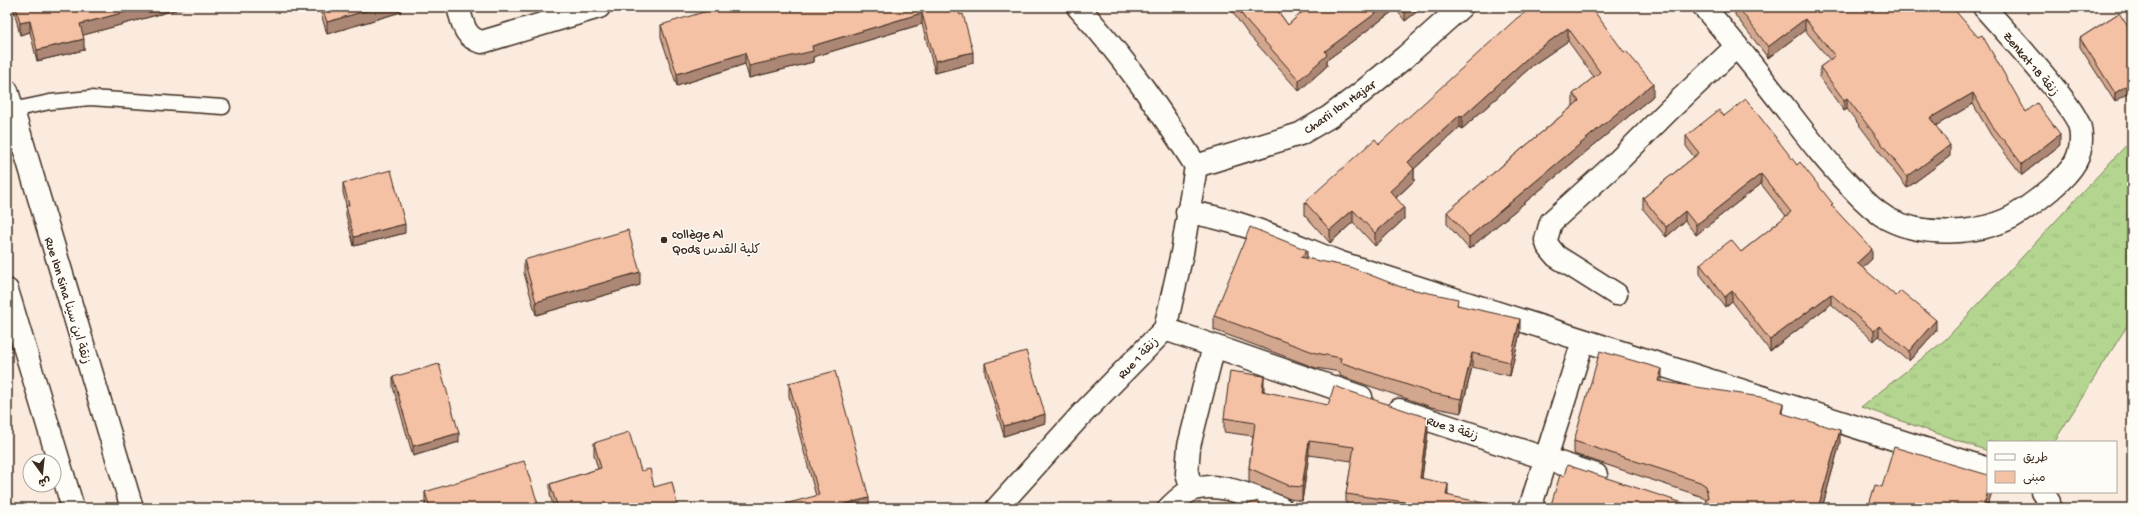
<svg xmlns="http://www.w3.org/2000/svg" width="2139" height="515" font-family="'Gochi Hand','Playpen Sans Arabic',sans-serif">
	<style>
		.grass { fill: url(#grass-tufts); stroke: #778056 }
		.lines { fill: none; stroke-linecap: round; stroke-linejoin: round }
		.lane-casing { stroke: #3b2a1e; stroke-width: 17 }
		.street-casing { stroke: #3b2a1e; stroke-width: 25 }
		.secondary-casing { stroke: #3b2a1e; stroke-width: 25 }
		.lane { stroke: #fdfcf7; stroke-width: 14 }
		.street { stroke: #fdfcf7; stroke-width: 22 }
		.secondary { stroke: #fdfcf7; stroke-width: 22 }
		.wall { fill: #d3a68e; stroke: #3b2a1e }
		.shaded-wall { fill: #ac8774; stroke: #3b2a1e }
		.building { fill: #f5c1a5; stroke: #3b2a1e }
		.poi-dot { fill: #3b2a1e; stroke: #fdfcf7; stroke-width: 1.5 }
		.labels { text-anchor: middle; stroke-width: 3; stroke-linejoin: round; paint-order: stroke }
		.street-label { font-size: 13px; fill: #3b2a1e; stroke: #fdfcf7 }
		.poi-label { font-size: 13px; fill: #3b2a1e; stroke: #fdfcf7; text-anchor: start }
	</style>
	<defs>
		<pattern id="grass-tufts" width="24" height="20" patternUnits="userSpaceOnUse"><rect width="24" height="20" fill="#b3d58f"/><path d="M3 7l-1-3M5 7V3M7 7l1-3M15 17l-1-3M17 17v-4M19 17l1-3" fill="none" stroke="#9bb77b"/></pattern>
	</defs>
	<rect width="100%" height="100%" fill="#fbeade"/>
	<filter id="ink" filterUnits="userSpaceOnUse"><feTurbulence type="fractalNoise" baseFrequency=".025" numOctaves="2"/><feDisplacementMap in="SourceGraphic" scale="8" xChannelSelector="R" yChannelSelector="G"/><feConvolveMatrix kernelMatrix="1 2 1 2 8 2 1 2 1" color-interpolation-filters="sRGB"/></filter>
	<g filter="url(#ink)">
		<path class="grass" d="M 2132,139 L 2132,318 L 2054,442 L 1988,442 L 1988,451 L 1861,407 L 1945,340 Z"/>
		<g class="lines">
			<defs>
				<path id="lane" d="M 12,110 L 50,102 L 90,98 L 223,107"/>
				<path id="street" d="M 458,7 C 463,23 464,38 482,42 L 599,7
					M 1078,7 C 1123,56 1160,110 1196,166
					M 1704,7 C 1726,33 1748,59 1769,87 C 1796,121 1821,157 1852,188 C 1863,200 1874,211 1888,219 C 1923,237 1977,235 2012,217 C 2026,209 2039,199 2051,189 C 2072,171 2085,156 2080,128 C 2077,108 2002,28 1984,7
					M 1196,166 L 1300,134 L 1329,117 L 1361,93 L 1405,57 L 1461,7
					M 1187,212 C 1240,219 1292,244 1341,263 L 1988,469
					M 1616,294 L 1556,256 L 1548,246 L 1546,240 L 1551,222 L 1614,165 L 1668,111 L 1737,46
					M 1165,329 L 1361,397
					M 1399,410 L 1596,475
					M 1192,489 L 1187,473 L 1189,446 L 1214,346
					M 2042,492 L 2049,502 L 2049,508
					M 997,508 L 1080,416 L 1165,329 L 1182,253 L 1196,166
					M 1169,508 C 1175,502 1185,492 1194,489 C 1221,481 1256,498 1281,508
					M 1530,508 L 1583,341"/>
				<path id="secondary" d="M 7,91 L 132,508
					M 7,290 L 73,508"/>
			</defs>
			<use href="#lane" class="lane-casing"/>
			<use href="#street" class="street-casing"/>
			<use href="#secondary" class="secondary-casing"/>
			<use href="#lane" class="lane"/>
			<use href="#street" class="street"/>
			<use href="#secondary" class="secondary"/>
		</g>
		<path class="wall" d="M 13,7 L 186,7 L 83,35 L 84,50 L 37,61 L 30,32 L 20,35 Z
			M 319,7 L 401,7 L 401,12 L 327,34 Z
			M 957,7 L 973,63 L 935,73 L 922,24 L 813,57 L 813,62 L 749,78 L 745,64 L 677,86 L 661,37 L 661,25 Z
			M 1229,7 L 1275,7 L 1288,25 L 1308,7 L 1423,7 L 1405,21 L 1396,9 L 1327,60 L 1327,66 L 1299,91 L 1248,34 Z
			M 1591,7 L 1653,96 L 1469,249 L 1447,224 L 1447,212 L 1573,106 L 1573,94 L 1594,77 L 1568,41 L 1533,65 L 1462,129 L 1460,127 L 1414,169 L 1414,181 L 1396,198 L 1404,219 L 1375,246 L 1353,222 L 1330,243 L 1305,215 L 1305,202 L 1379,144 Z
			M 1735,7 L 1952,7 L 2026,112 L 2060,145 L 2022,175 L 1991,135 L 1973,104 L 1935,126 L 1950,156 L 1907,188 L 1847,109 L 1844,111 L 1820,78 L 1820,67 L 1830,60 L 1805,30 L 1768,58 L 1735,15 Z
			M 2119,13 L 2115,102 L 2080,47 L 2080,38 Z
			M 1724,116 L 1797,165 L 1833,207 L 1872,259 L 1862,268 L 1936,331 L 1909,361 L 1879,336 L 1874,341 L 1831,304 L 1770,351 L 1732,301 L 1725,307 L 1700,274 L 1700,264 L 1741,252 L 1786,216 L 1761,184 L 1696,235 L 1685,221 L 1666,237 L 1643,209 L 1643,198 L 1694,157 L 1686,146 L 1686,136 Z
			M 343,183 L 405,233 L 354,246 L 346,215 L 346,205 L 343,192 Z
			M 1307,258 L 1458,305 L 1520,333 L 1510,376 L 1472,367 L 1461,413 L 1431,407 L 1399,396 L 1340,376 L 1340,372 L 1316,368 L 1214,330 L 1214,316 Z
			M 524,260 L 640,285 L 536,315 L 524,273 Z
			M 985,363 L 1045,423 L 1004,436 L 985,373 Z
			M 393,377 L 459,442 L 413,456 L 393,387 Z
			M 1662,382 L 1783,414 L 1840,443 L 1822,508 L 1550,508 L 1698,507 L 1704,504 L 1706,501 L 1706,500 L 1700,496 L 1574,454 L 1574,441 Z
			M 789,383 L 869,508 L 816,496 L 789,396 Z
			M 1264,390 L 1264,392 L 1428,432 L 1422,478 L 1448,496 L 1497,508 L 1346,508 L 1346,494 L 1352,461 L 1309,455 L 1302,501 L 1290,499 L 1249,482 L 1249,468 L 1253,436 L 1224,432 L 1224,418 Z
			M 594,443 L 641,471 L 654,487 L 678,508 L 554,508 L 550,495 L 550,484 L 598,469 L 594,455 Z
			M 425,492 L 538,508 L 426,508 L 425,505 Z"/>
		<path class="shaded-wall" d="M 144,7 L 186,7 L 80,36 L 80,24 Z
			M 379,7 L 401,7 L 401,12 L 327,34 L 327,22 Z
			M 1384,7 L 1396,7 L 1396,9 L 1327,60 L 1327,66 L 1299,91 L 1299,80 L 1325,51 Z
			M 1408,7 L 1423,7 L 1405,21 L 1405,10 Z
			M 922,13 L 922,24 L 813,57 L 813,62 L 749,78 L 749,66 L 812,46 Z
			M 1805,19 L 1805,30 L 1768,58 L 1768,47 Z
			M 30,21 L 30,32 L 20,35 L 20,23 Z
			M 1568,28 L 1568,41 L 1533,65 L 1462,129 L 1462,117 L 1533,53 Z
			M 84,39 L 84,50 L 37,61 L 37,50 Z
			M 973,52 L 973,63 L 935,73 L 935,61 Z
			M 745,53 L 745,64 L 677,86 L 677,74 Z
			M 2132,82 L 2132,91 L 2115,102 L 2115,93 Z
			M 1653,83 L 1653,96 L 1469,249 L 1469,237 Z
			M 1973,93 L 1973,104 L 1930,129 L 1930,118 Z
			M 1847,98 L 1847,109 L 1844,111 L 1844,100 Z
			M 1460,115 L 1460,127 L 1414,169 L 1414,181 L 1390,203 L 1390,191 L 1408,162 Z
			M 2060,134 L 2060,145 L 2022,175 L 2022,164 Z
			M 1950,145 L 1950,156 L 1907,188 L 1907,177 Z
			M 1761,174 L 1761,184 L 1696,235 L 1696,225 Z
			M 1404,207 L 1404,219 L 1375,246 L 1375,233 Z
			M 1353,210 L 1353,222 L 1330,243 L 1330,230 Z
			M 1685,211 L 1685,221 L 1666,237 L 1666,227 Z
			M 405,224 L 405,233 L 354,246 L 354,237 Z
			M 1872,249 L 1872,259 L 1857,273 L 1857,263 Z
			M 1307,250 L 1307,264 L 1300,257 Z
			M 640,272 L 640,285 L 536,315 L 536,302 Z
			M 1732,291 L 1732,301 L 1725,307 L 1725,297 Z
			M 1831,294 L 1831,304 L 1770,351 L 1770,340 Z
			M 1520,319 L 1520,333 L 1510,376 L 1510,362 Z
			M 1936,320 L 1936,331 L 1909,361 L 1909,351 Z
			M 1879,326 L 1879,336 L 1874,341 L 1874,331 Z
			M 1472,353 L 1472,367 L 1461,413 L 1461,399 Z
			M 1662,369 L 1662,383 L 1658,381 Z
			M 1264,376 L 1264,390 L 1262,405 L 1262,391 Z
			M 1783,403 L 1783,417 L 1781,413 Z
			M 1045,414 L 1045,423 L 1004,436 L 1004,426 Z
			M 1428,418 L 1428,432 L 1420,492 L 1420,478 Z
			M 1840,430 L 1840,443 L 1822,508 L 1818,508 Z
			M 459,433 L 459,442 L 413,456 L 413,446 Z
			M 1309,441 L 1309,455 L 1302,501 L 1302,487 Z
			M 1448,484 L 1448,498 L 1446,495 Z
			M 1988,492 L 1992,492 L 1987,508 L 1983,508 Z
			M 869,498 L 869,508 L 844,508 L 844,504 Z
			M 538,504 L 538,508 L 526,508 Z"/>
		<path class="building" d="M 16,7 L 144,7 L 80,24 L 84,39 L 37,50 L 30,21 L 20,23 Z
			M 322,7 L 379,7 L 327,22 Z
			M 720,7 L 957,7 L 960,15 L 963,14 L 973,52 L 935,61 L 922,13 L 812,46 L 813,51 L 749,66 L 745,53 L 677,74 L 661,25 Z
			M 1237,7 L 1275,7 L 1288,25 L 1308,7 L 1384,7 L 1325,51 L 1327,55 L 1299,80 L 1248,23 Z
			M 1403,7 L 1408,7 L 1405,10 Z
			M 1533,7 L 1591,7 L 1624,52 L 1626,51 L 1653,83 L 1469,237 L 1447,212 L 1579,101 L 1573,94 L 1600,72 L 1568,28 L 1533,53 L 1462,117 L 1460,115 L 1408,162 L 1414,169 L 1390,191 L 1404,207 L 1375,233 L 1353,210 L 1330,230 L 1305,202 L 1375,139 L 1379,144 L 1517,18 Z
			M 1738,7 L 1952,7 L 1978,37 L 1982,35 L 2026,112 L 2037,103 L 2060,134 L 2022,164 L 1991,124 L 1973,93 L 1930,118 L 1950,145 L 1907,177 L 1847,98 L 1844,100 L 1820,67 L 1835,56 L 1805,19 L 1768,47 Z
			M 2119,13 L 2132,33 L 2132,82 L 2115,93 L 2080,38 Z
			M 1746,99 L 1797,165 L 1800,162 L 1833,204 L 1831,205 L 1872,249 L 1857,263 L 1896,296 L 1901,291 L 1936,320 L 1909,351 L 1879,326 L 1874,331 L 1831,294 L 1770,340 L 1732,291 L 1725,297 L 1700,264 L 1731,240 L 1741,252 L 1791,212 L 1761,174 L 1696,225 L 1685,211 L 1666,227 L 1643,198 L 1699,153 L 1686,136 L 1719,110 L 1724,116 Z
			M 391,170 L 405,224 L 354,237 L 346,206 L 349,205 L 343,183 Z
			M 1250,227 L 1307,250 L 1300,257 L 1350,267 L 1401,287 L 1458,299 L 1457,305 L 1520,319 L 1510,362 L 1472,353 L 1461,399 L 1431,393 L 1399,382 L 1340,362 L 1341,358 L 1316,353 L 1214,316 Z
			M 628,230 L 640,272 L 536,302 L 524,260 Z
			M 1026,351 L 1045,414 L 1004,426 L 985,363 Z
			M 1600,351 L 1662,369 L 1658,381 L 1767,398 L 1783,403 L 1781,413 L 1840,430 L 1818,508 L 1550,508 L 1560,475 L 1564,476 L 1567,465 L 1692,506 L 1698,507 L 1704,504 L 1708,498 L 1706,486 L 1700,482 L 1574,441 Z
			M 439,364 L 459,433 L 413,446 L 393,377 Z
			M 835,371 L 869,498 L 844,504 L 845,508 L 770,508 L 819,495 L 789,383 Z
			M 1230,371 L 1264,376 L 1262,391 L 1328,405 L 1334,386 L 1428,418 L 1420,478 L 1448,484 L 1446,495 L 1497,506 L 1497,508 L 1388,508 L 1405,502 L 1346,494 L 1354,447 L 1309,441 L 1302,487 L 1290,486 L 1249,468 L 1255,423 L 1224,418 Z
			M 629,432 L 641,471 L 650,469 L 654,487 L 672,482 L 678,508 L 634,508 L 634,506 L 629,508 L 558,508 L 550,484 L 601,468 L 594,443 Z
			M 1894,447 L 1988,475 L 1988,491 L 1983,508 L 1868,508 L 1875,485 L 1882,487 Z
			M 524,461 L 538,504 L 526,508 L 430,508 L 425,492 Z
			M 1258,501 L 1260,508 L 1236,508 Z"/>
	</g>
	<circle class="poi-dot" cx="664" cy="240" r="4"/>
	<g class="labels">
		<g class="street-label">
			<text transform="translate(2032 63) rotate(50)" y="5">Zenkat 18 زنقة</text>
			<text transform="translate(1339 106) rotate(-35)" y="5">Charii Ibn Hajar</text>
			<text transform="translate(69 300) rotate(73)" y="5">Rue Ibn Sina زنقة ابن سينا</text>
			<text transform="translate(1137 357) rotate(-46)" y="5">Rue 1 زنقة</text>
			<text transform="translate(1453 427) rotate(18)" y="5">Rue 3 زنقة</text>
		</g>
		<g class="poi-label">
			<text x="672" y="238">collège Al<tspan x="672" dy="15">Qods كلية القدس</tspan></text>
		</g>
	</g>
	<rect width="2139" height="515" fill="none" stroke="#fdfcf7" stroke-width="24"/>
	<rect x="12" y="12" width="2115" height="491" fill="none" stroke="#3b2a1e" stroke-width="1.5" filter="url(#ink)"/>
	<rect x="1987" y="441" width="130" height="52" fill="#fdfcf7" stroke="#afa8a0"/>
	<rect x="1995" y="454" width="20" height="6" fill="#fdfcf7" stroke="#afa8a0"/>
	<text x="2023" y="461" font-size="12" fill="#3b2a1e">طريق</text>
	<rect x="1995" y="471" width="20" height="12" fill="#f5c1a5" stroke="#afa8a0"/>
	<text x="2023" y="481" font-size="12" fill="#3b2a1e">مبنى</text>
	<g transform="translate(42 473) rotate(165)"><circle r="19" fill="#fdfcf7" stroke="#afa8a0"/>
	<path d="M0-3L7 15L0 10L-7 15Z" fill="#3b2a1e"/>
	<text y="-6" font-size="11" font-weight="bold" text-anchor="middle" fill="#3b2a1e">ش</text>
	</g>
</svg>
